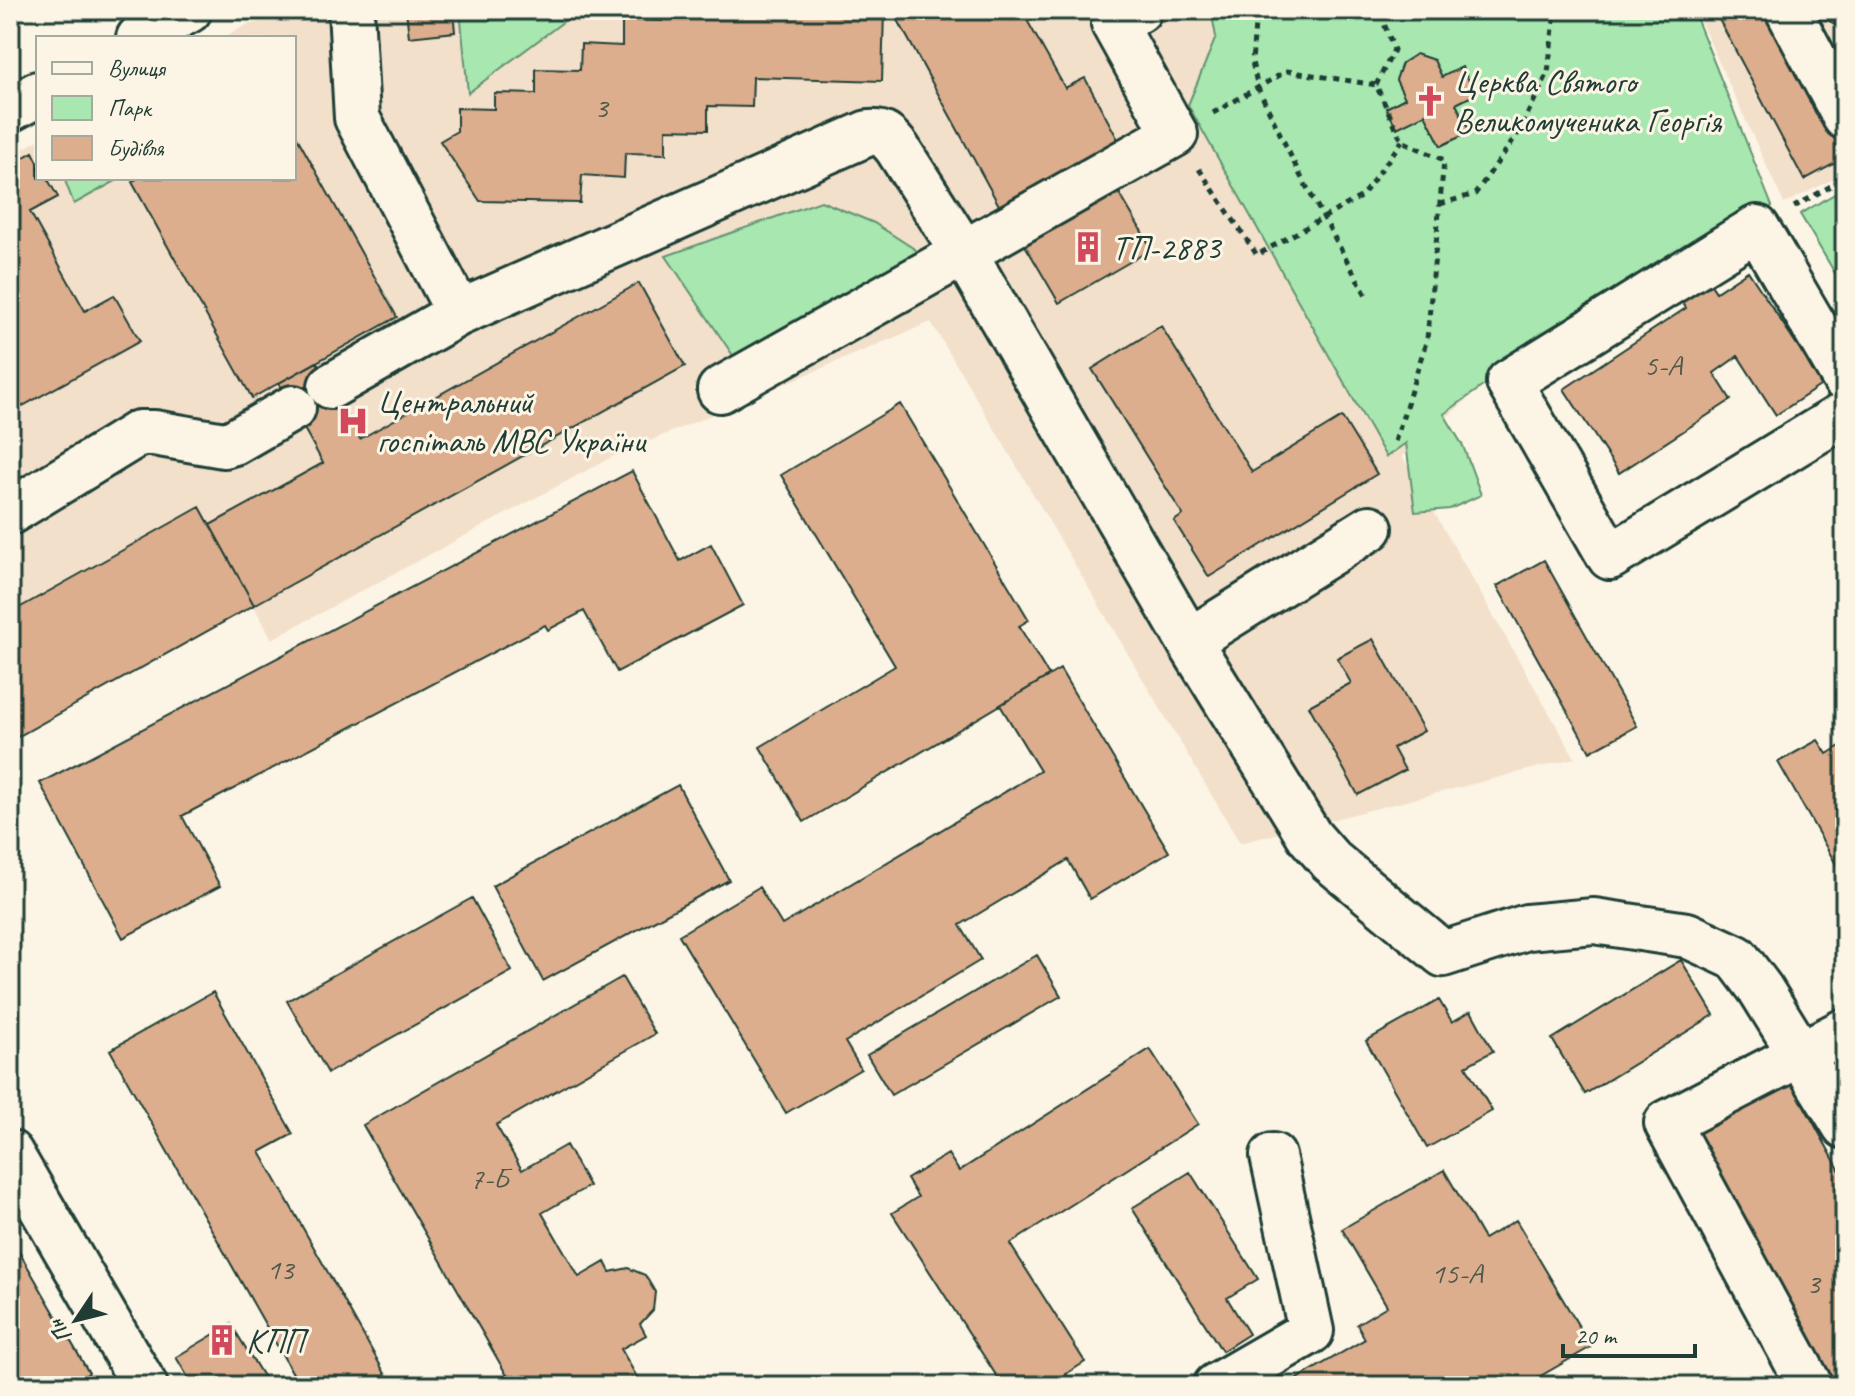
<svg xmlns="http://www.w3.org/2000/svg" width="1855" height="1396" font-family="Caveat,sans-serif">
	<style>
		.built { fill: #f2e0cb }
		.green { fill: #a8e7af; stroke: #649272; stroke-width: 2 }
		.building { fill: #dcae8d; stroke: #1f3d34; stroke-width: 2 }
		.lines { fill: none; stroke-linecap: round; stroke-linejoin: round }
		.minor-casing { stroke: #1f3d34; stroke-width: 50 }
		.path { stroke: #1f3d34; stroke-width: 5; stroke-dasharray: 6 6; stroke-linecap: butt }
		.minor { stroke: #fcf5e5; stroke-width: 44 }
		.labels { text-anchor: middle; stroke-width: 6; stroke-linejoin: round; paint-order: stroke }
		.number-label { font-size: 30px; fill: #4e594a }
		.poi-label { font-size: 34px; fill: #1f3d34; stroke: #fcf5e5; text-anchor: start }
	</style>
	<rect width="100%" height="100%" fill="#fcf5e5"/>
	<filter id="ink" filterUnits="userSpaceOnUse"><feTurbulence type="fractalNoise" baseFrequency=".0125" numOctaves="2"/><feDisplacementMap in="SourceGraphic" scale="16" xChannelSelector="R" yChannelSelector="G"/><feConvolveMatrix kernelMatrix="1 2 1 2 8 2 1 2 1" color-interpolation-filters="sRGB"/></filter>
	<g filter="url(#ink)">
		<path class="built" d="M 337,10 L 1691,10 L 1483,386 L 1402,456 L 1575,758 L 1240,843 L 931,322 L 612,457 L 272,639 L 200,508 L 10,613 L 10,156 L 38,140 L 38,178 L 294,178 L 294,38 L 222,38 L 248,24 Z
			M 1695,10 L 1845,10 L 1845,173 L 1784,204 Z"/>
		<path class="green" d="M 460,10 L 579,10 L 468,93 Z
			M 1211,10 L 1693,10 L 1772,206 L 1483,386 L 1444,414 L 1463,446 L 1481,495 L 1450,509 L 1415,512 L 1406,443 L 1386,457 L 1188,105 L 1216,37 Z
			M 64,178 L 121,178 L 74,204 Z
			M 1845,188 L 1845,290 L 1800,214 Z
			M 821,201 L 874,223 L 919,252 L 734,357 L 666,256 Z"/>
		<path class="building" d="M 406,10 L 453,10 L 455,32 L 409,37 Z
			M 662,10 L 925,10 L 925,13 L 884,11 L 882,81 L 753,77 L 752,107 L 708,106 L 708,130 L 666,129 L 666,154 L 625,153 L 624,178 L 582,175 L 580,203 L 480,201 L 440,141 L 457,131 L 457,108 L 494,109 L 494,93 L 536,94 L 536,69 L 580,70 L 581,44 L 622,46 L 622,20 L 662,21 Z
			M 925,10 L 1029,10 L 1023,13 L 1065,88 L 1085,78 L 1121,145 L 1002,211 L 893,11 L 925,13 Z
			M 1714,10 L 1781,10 L 1845,130 L 1845,158 L 1804,180 Z
			M 1817,10 L 1845,10 L 1845,29 L 1815,14 Z
			M 1416,54 L 1434,60 L 1442,77 L 1462,67 L 1476,94 L 1456,104 L 1470,132 L 1441,146 L 1425,114 L 1397,128 L 1386,108 L 1405,98 L 1396,80 L 1402,63 Z
			M 294,132 L 397,317 L 252,398 L 132,182 L 138,178 L 294,178 Z
			M 33,152 L 38,162 L 38,178 L 47,178 L 58,197 L 30,212 L 85,311 L 114,295 L 140,341 L 10,413 L 10,165 Z
			M 1118,191 L 1152,249 L 1059,303 L 1025,245 Z
			M 1700,268 L 1716,292 L 1748,271 L 1823,384 L 1776,415 L 1738,356 L 1714,373 L 1731,400 L 1619,473 L 1564,389 L 1686,308 L 1672,287 Z
			M 639,283 L 685,366 L 254,605 L 210,525 L 323,463 L 279,383 L 317,362 L 360,439 Z
			M 1161,326 L 1252,472 L 1342,417 L 1377,474 L 1209,577 L 1174,521 L 1183,515 L 1092,369 Z
			M 900,404 L 1029,620 L 1019,626 L 1049,676 L 804,822 L 760,747 L 895,666 L 781,475 Z
			M 632,471 L 680,561 L 711,544 L 743,605 L 617,672 L 584,611 L 548,630 L 545,625 L 182,816 L 220,886 L 123,938 L 40,783 Z
			M 200,507 L 254,605 L 10,741 L 10,613 Z
			M 1544,560 L 1637,726 L 1590,752 L 1497,586 Z
			M 1373,639 L 1424,731 L 1393,748 L 1405,770 L 1358,795 L 1309,706 L 1351,683 L 1337,658 Z
			M 1060,669 L 1169,852 L 1090,899 L 1068,860 L 960,925 L 981,960 L 845,1042 L 861,1069 L 786,1113 L 679,935 L 759,887 L 782,925 L 1040,771 L 1000,705 Z
			M 1818,740 L 1827,754 L 1845,743 L 1845,862 L 1837,866 L 1778,762 Z
			M 678,785 L 729,880 L 543,981 L 492,886 Z
			M 472,898 L 512,971 L 328,1073 L 287,1001 Z
			M 1037,955 L 1061,996 L 891,1095 L 867,1055 Z
			M 1681,960 L 1714,1015 L 1585,1094 L 1552,1039 Z
			M 622,977 L 655,1034 L 496,1125 L 522,1170 L 566,1145 L 589,1186 L 542,1213 L 579,1277 L 605,1262 L 610,1272 L 628,1268 L 645,1275 L 655,1292 L 653,1310 L 640,1324 L 646,1335 L 621,1349 L 642,1386 L 513,1386 L 363,1125 Z
			M 213,992 L 293,1134 L 260,1152 L 392,1386 L 300,1386 L 110,1050 Z
			M 1439,1000 L 1452,1022 L 1471,1011 L 1493,1051 L 1466,1066 L 1492,1111 L 1427,1148 L 1366,1041 Z
			M 1150,1049 L 1198,1124 L 1010,1244 L 1085,1362 L 1066,1374 L 1074,1386 L 1003,1386 L 892,1213 L 918,1197 L 907,1179 L 948,1154 L 959,1171 Z
			M 1790,1080 L 1845,1180 L 1845,1386 L 1836,1386 L 1697,1131 Z
			M 1444,1170 L 1484,1239 L 1516,1220 L 1591,1347 L 1523,1386 L 1285,1386 L 1365,1339 L 1357,1324 L 1387,1306 L 1342,1229 Z
			M 1190,1172 L 1258,1279 L 1227,1298 L 1249,1334 L 1222,1351 L 1132,1208 Z
			M 10,1236 L 89,1373 L 66,1386 L 10,1386 Z
			M 231,1324 L 269,1386 L 193,1386 L 176,1357 Z"/>
		<g class="lines">
			<defs>
				<path id="minor" d="M 351,10 L 357,118 L 459,313
					M 1788,10 L 1845,117
					M 139,38 L 189,10
					M 10,109 L 38,94
					M 1845,379 L 1757,228 L 1509,382 L 1610,557 L 1845,414
					M 331,386 L 459,313 L 868,133 C 883,131 888,137 897,148 L 964,253 L 1189,641 L 1310,837 L 1331,861 L 1443,954 L 1527,927 L 1594,921 L 1687,935 L 1737,958 L 1761,990 L 1845,1126
					M 720,390 L 1175,134 L 1114,24 L 1139,10
					M 10,512 L 139,433 L 154,433 L 224,445 L 234,442 L 293,408
					M 1189,641 L 1370,528
					M 10,1153 L 145,1386
					M 1216,1386 L 1311,1331 L 1273,1156
					M 1810,1386 L 1667,1123 L 1845,1031"/>
			</defs>
			<use href="#minor" class="minor-casing"/>
			<path class="path" d="M 1270,10 L 1255,24 L 1252,62 L 1258,88 L 1299,173 L 1366,295
				M 1376,85 L 1394,50 L 1379,10
				M 1213,113 L 1287,71 L 1376,85 L 1402,141 L 1444,160 L 1427,339 L 1394,445
				M 1199,169 L 1257,255 L 1362,196 L 1402,141
				M 1440,204 L 1475,194 L 1517,135 L 1548,73 L 1555,10
				M 1794,207 L 1845,178"/>
			<use href="#minor" class="minor"/>
		</g>
	</g>
	<defs>
		<symbol id="church-bare" viewBox="-9 -9 18 18"><path d="M-1.2-6h2.4v3.5h3.3v2.4h-3.3V6h-2.4V-.1h-3.3v-2.4h3.3Z" fill="#d1495b" stroke="#fcf5e5" stroke-width="2.5" paint-order="stroke"/></symbol>
		<symbol id="building-bare" viewBox="-9 -9 18 18"><path d="M-4-6H4V6H1V3H-1V6H-4ZM-2.5-4.3h1.7v1.8h-1.7ZM.8-4.3h1.7v1.8H.8ZM-2.5-1h1.7V.8h-1.7ZM.8-1h1.7V.8H.8Z" fill="#d1495b" stroke="#fcf5e5" stroke-width="2.5" paint-order="stroke"/></symbol>
		<symbol id="hospital-bare" viewBox="-9 -9 18 18"><path d="M-5-5h3v3.5h4V-5h3V5h-3V1.5h-4V5h-3Z" fill="#d1495b" stroke="#fcf5e5" stroke-width="2.5" paint-order="stroke"/></symbol>
	</defs>
	<g fill-rule="evenodd">
		<use href="#church-bare" x="1408" y="79" width="44" height="44"/>
		<use href="#building-bare" x="1066" y="225" width="44" height="44"/>
		<use href="#hospital-bare" x="331" y="399" width="44" height="44"/>
		<use href="#building-bare" x="200" y="1318" width="44" height="44"/>
	</g>
	<g class="labels">
		<g class="number-label">
			<text x="601" y="117">3</text>
			<text x="1663" y="375">5-А</text>
			<text x="489" y="1188">7-Б</text>
			<text x="280" y="1279">13</text>
			<text x="1457" y="1283">15-А</text>
			<text x="1813" y="1293">3</text>
		</g>
		<g class="poi-label">
			<text x="1454" y="93">Церква Святого<tspan x="1454" dy="39">Великомученика Георгія</tspan></text>
			<text x="1112" y="259">ТП-2883</text>
			<text x="377" y="413">Центральний<tspan x="377" dy="39">госпіталь МВС України</tspan></text>
			<text x="246" y="1352">КПП</text>
		</g>
	</g>
	<rect width="1855" height="1396" fill="none" stroke="#fcf5e5" stroke-width="40"/>
	<rect x="20" y="20" width="1815" height="1356" fill="none" stroke="#1f3d34" stroke-width="3" filter="url(#ink)"/>
	<rect x="36" y="36" width="260" height="144" fill="#fcf5e5" stroke="#a4ab9e" stroke-width="2"/>
	<rect x="52" y="62" width="40" height="12" fill="#fcf5e5" stroke="#a4ab9e" stroke-width="2"/>
	<text x="108" y="76" font-size="24" fill="#1f3d34">Вулиця</text>
	<rect x="52" y="96" width="40" height="24" fill="#a8e7af" stroke="#a4ab9e" stroke-width="2"/>
	<text x="108" y="116" font-size="24" fill="#1f3d34">Парк</text>
	<rect x="52" y="136" width="40" height="24" fill="#dcae8d" stroke="#a4ab9e" stroke-width="2"/>
	<text x="108" y="156" font-size="24" fill="#1f3d34">Будівля</text>
	<g transform="translate(76 1320) rotate(235)" stroke="#fcf5e5" stroke-width="6" paint-order="stroke">
	<path d="M0-6L14 30L0 20L-14 30Z" fill="#1f3d34"/>
	<text y="-12" font-size="22" font-weight="bold" text-anchor="middle" fill="#1f3d34">Пн</text>
	</g>
	<path d="M1563 1344v12h132v-12" fill="none" stroke="#1f3d34" stroke-width="4"/>
	<text x="1575" y="1344" font-size="24" fill="#1f3d34" stroke="#fcf5e5" stroke-width="6" paint-order="stroke">20 m</text>
</svg>
